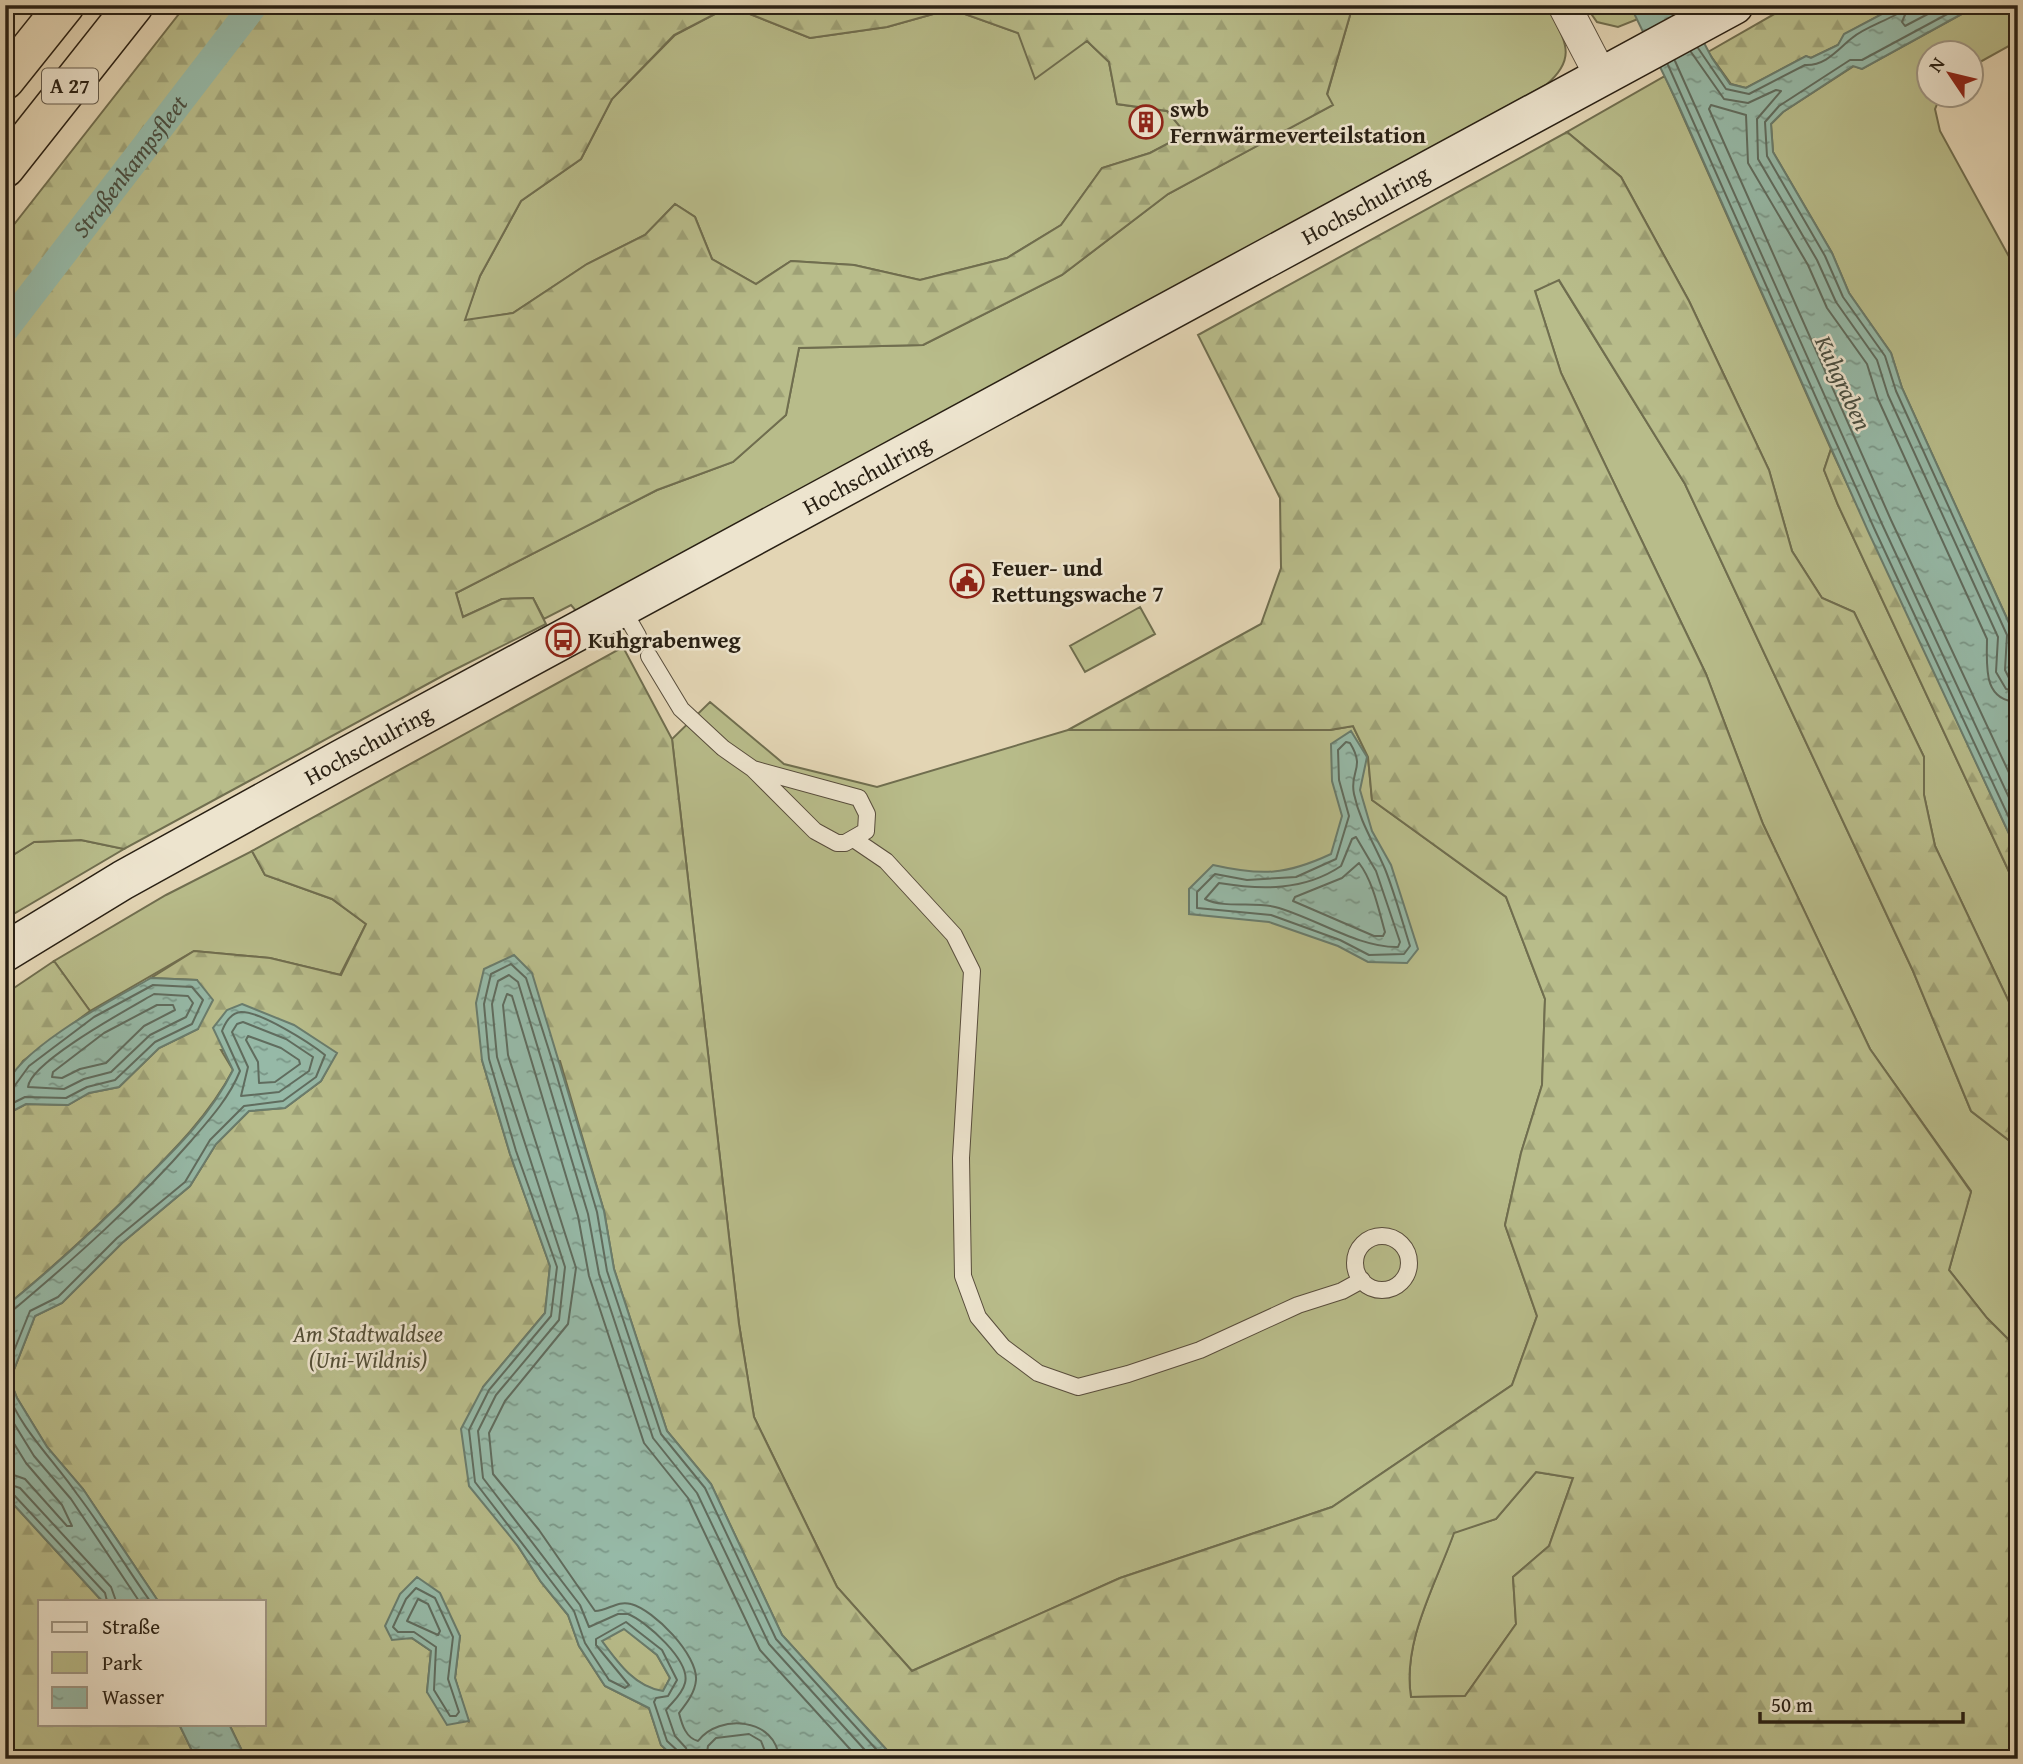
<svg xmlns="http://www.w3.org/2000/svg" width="2023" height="1764" font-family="'Gentium Book Plus',serif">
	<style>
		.green { fill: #b8bc8a; stroke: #706e4f; stroke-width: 2 }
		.forest { fill: url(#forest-firs); stroke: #706e4f; stroke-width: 2; fill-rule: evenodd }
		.water { fill: url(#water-ripples); stroke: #6a7c6c; stroke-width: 2; fill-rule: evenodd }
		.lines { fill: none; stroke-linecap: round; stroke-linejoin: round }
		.shore { stroke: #606c5e; stroke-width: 2 }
		.canal { stroke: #96b9a7; stroke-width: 28 }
		.lane-casing { stroke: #584d3c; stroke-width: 18 }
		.street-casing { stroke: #584d3c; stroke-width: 34 }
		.secondary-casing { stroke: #292014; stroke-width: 41 }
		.highway-casing { stroke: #292014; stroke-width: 41 }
		.lane { stroke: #ede4ce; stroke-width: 16 }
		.street { stroke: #ede4ce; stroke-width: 32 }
		.secondary { stroke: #ede4ce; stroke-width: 38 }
		.highway { stroke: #e3d5b4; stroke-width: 38 }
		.labels { text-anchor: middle; stroke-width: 5; stroke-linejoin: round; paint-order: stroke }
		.shield { fill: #ede4ce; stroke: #645b4c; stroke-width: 2 }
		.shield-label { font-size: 21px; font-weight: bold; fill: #292014 }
		.poi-label { font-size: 23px; font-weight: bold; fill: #292014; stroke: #ede4ce; text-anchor: start }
		.street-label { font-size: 23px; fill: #292014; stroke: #ede4ce }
		.park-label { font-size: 23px; font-style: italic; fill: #544f37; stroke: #ede4ce }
		.water-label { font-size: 24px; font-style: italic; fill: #4a4e40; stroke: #ede4ce }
	</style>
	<defs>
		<pattern id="forest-firs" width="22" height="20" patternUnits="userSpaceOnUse" patternTransform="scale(1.75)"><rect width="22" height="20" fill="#b8bc8a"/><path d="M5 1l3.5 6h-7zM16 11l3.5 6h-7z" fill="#9ea176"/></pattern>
		<pattern id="water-ripples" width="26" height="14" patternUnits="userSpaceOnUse" patternTransform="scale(1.75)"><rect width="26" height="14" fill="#96b9a7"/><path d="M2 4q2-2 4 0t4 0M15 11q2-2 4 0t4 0" fill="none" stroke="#7a9687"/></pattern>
	</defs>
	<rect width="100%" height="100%" fill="#e3d5b4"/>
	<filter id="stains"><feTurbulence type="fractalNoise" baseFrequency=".00286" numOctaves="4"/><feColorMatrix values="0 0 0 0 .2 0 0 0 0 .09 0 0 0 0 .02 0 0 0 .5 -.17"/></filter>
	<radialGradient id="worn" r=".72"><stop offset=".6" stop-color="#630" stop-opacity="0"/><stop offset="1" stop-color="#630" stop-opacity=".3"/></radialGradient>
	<path class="green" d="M 1353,5 L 1547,5 C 1563,39 1580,56 1546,85 L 577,612 L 571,605 L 544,619 L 533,598 L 502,599 L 463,617 L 456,593 L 657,490 L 733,462 L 786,415 L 799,348 L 923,345 L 1062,275 L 1168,194 L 1332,105 L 1327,95 Z
		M 1585,5 L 1630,5 L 1638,19 L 1618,27 L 1597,22 Z
		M 1978,5 L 2018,5 L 2018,41 L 1971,67 L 1970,52 L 1928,52 L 1928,94 L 1941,95 L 1935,109 L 1940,131 L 2018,273 L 2018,683 L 2012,670 L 2014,634 L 1902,388 L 1891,353 L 1849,293 L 1832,253 L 1773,152 L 1771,124 L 1783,112 L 1854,66 L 1862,69 Z
		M 730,6 L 810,38 L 887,27 L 951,9 L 1018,33 L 1087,41 L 1109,62 L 1117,104 L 1167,111 L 1187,134 L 1150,153 L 1102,168 L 1061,225 L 1007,258 L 920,280 L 854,265 L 791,261 L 756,284 L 712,259 L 695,217 L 675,204 L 645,235 L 587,264 L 513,313 L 464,321 L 480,276 L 521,201 L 581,159 L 612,99 L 675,35 Z
		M 1665,76 L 1831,449 L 1824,470 L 1838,505 L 2018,891 L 2018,1021 L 1935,846 L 1924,795 L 1924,757 L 1854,612 L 1822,598 L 1792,551 L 1769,470 L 1689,301 L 1621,177 L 1567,132 Z
		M 1558,279 L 1685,484 L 1913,971 L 1971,1111 L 2011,1142 L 2010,1252 L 2018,1265 L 2018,1349 L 1987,1318 L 1949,1270 L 1971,1191 L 1870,1049 L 1763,824 L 1706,674 L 1561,373 L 1535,291 Z
		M 1140,607 L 1155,634 L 1085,672 L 1070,646 Z
		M 710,702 L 784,764 L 877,787 L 1068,730 L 1330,730 L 1353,726 L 1368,757 L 1372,800 L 1506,897 L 1545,999 L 1542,1085 L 1521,1153 L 1505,1225 L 1537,1316 L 1512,1385 L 1332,1507 L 1120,1578 L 912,1671 L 837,1587 L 754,1417 L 739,1324 L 672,739 Z
		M 81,840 L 124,849 L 5,919 L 5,860 L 34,842 Z
		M 252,851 L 265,875 L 332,899 L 366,924 L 340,975 L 270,958 L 194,951 L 90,1011 L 54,961 L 166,895 Z
		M 1536,1472 L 1573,1478 L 1549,1546 L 1513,1577 L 1516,1624 L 1465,1696 L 1411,1697 C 1402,1641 1436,1584 1454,1532 L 1496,1519 Z"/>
	<path class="forest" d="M 186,5 L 1353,5 L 1327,94 L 1333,105 L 1168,194 L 1062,275 L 923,345 L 799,348 L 786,415 L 733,462 L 657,490 L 456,593 L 463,617 L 502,599 L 533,598 L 546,624 L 446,674 L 124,849 L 81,840 L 34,842 L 5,860 L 5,236 ZM 730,6 L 810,38 L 887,27 L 951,9 L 1018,33 L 1035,79 L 1087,41 L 1109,62 L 1117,104 L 1167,111 L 1186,134 L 1150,153 L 1102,168 L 1061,225 L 1007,258 L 920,280 L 854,265 L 791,261 L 756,284 L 712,259 L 695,217 L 675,204 L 645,235 L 587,264 L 513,313 L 465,320 L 480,276 L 521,201 L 581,159 L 612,99 L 674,35 Z
		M 1790,5 L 1899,5 L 1845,34 L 1838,45 L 1811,58 L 1806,56 L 1746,88 L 1731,84 L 1708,52 Z
		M 1567,132 L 1621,177 L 1689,301 L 1769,470 L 1792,551 L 1822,598 L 1854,612 L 1924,757 L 1924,795 L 1935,846 L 2018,1021 L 2018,1265 L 2010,1252 L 2011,1142 L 1971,1111 L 1913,971 L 1685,484 L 1559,280 L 1535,291 L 1561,373 L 1706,674 L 1763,824 L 1870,1049 L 1971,1192 L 1949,1270 L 1987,1318 L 2018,1349 L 2018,1759 L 895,1759 L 782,1635 L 711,1484 L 667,1431 L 614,1269 L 604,1211 L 560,1061 L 482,1060 L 510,1154 L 550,1266 L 545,1313 L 483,1387 L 518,1546 L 541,1582 L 568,1615 L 579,1646 L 605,1686 L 649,1708 L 661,1745 L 676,1759 L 246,1759 L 229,1724 L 264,1724 L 264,1601 L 158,1601 L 83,1489 L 47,1447 L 17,1398 L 10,1380 L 35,1316 L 62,1303 L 122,1243 L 190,1186 L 216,1144 L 249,1111 L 285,1108 L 321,1081 L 336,1053 L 221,1050 L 233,1070 C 210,1114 174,1150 139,1185 C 96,1228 52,1268 5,1307 L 5,1115 L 26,1104 L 68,1105 L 89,1093 L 119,1087 L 159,1048 L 198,1029 L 197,980 L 151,978 L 194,951 L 270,958 L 341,975 L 366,924 L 332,899 L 265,875 L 252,851 L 623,647 L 672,739 L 739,1324 L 754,1417 L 837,1587 L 912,1671 L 1120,1578 L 1332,1507 L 1512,1385 L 1537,1316 L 1505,1225 L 1521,1153 L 1542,1085 L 1545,999 L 1506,897 L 1372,800 L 1368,757 L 1353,726 L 1330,730 L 1068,730 L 1261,624 L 1281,568 L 1280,498 L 1198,335 ZM 1536,1472 L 1573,1478 L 1549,1546 L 1513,1577 L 1516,1624 L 1465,1696 L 1411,1697 C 1402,1641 1436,1584 1454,1533 L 1496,1519 ZM 460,1636 L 455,1678 L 468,1721 L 427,1692 L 431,1651 L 412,1638 Z
		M 1831,449 L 2018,853 L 2018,891 L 1838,505 L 1824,470 Z
		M 54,961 L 90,1011 L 23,1061 L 5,1088 L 5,994 Z
		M 5,1495 L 102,1601 L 40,1601 L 40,1724 L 179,1724 L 196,1759 L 5,1759 Z
		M 624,1628 L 657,1655 L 670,1678 L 663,1692 C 634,1686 619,1664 601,1641 Z
		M 748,1750 L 754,1759 L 722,1759 L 722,1751 Z"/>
	<path class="water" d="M 1630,5 L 1684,5 L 1712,58 L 1730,84 L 1746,88 L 1806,56 L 1811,58 L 1838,45 L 1844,34 L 1899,5 L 1978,5 L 1862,69 L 1853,66 L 1783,112 L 1771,124 L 1773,152 L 1832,253 L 1849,293 L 1891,353 L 1902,388 L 2014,634 L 2012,669 L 2018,683 L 2018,853 L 1868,531 L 1677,102 Z
		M 1351,731 L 1367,757 L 1360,790 L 1372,831 L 1391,865 L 1418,949 L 1407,963 L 1368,962 L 1338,946 L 1269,922 L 1189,914 L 1189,889 L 1213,865 C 1262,876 1286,875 1331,854 L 1342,816 L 1332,781 L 1331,744 Z
		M 514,955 L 532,973 L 604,1211 L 614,1269 L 667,1431 L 711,1484 L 782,1635 L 895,1759 L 754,1759 L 748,1750 L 723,1751 L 722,1759 L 676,1759 L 661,1745 L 649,1708 L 605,1686 L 579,1646 L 568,1615 L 541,1582 L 518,1546 L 469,1486 L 461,1429 L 483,1387 L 545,1313 L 550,1266 L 510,1154 L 482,1060 L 476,1003 L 484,969 ZM 624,1629 L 657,1655 L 670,1678 L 663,1691 C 635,1687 618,1663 602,1641 Z
		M 151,978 L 197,980 L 213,1000 L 198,1029 L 159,1048 L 119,1087 L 89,1093 L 68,1105 L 26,1104 L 5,1115 C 5,1107 3,1095 5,1088 C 18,1048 115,998 151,978 Z
		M 242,1004 L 294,1025 L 337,1053 L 321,1081 L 285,1108 L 249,1111 L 216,1144 L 190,1186 L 122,1243 L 62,1303 L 35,1316 L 10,1380 L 17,1398 L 47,1447 L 83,1489 L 158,1601 L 102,1601 L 5,1495 L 5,1307 C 54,1267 99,1226 143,1181 C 177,1148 212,1113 233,1070 L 213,1028 L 227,1010 Z
		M 417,1577 L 440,1593 L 460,1636 L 455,1678 L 469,1721 L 447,1725 L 427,1692 L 431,1651 L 412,1638 L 392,1640 L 385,1626 L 400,1594 Z
		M 179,1724 L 229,1724 L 246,1759 L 196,1759 Z"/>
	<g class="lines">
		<path class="shore" d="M 1909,5 L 1902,22 L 1905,26 L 1945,5
			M 1964,5 L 1862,60 L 1850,60 L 1779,106 L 1765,122 L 1767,156 L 1825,256 L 1843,297 L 1885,356 L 1896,391 L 2007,635 L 2005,670 L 2010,680 L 2018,683
			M 1698,48 L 1726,89 L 1749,94 L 1805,65 C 1826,66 1838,49 1852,38 C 1864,28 1883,22 1897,14 L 1901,5
			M 1691,52 L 1724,99 L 1748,103 L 1776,90 L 1781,91 L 1757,119 L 1758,159 L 1817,260 L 1836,302 L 1877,360 L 1888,395 L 1998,637 L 1996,672 L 2006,689 L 2018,692
			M 1675,61 L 1882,524 L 2018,817
			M 1668,65 L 1874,528 L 2018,837
			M 2018,702 C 1982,701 1987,665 1987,639 L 1878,399 L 1867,364 L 1827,308 L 1808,265 L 1748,163 L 1746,115 L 1711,105 L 1709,109 L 1891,520 L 2018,792
			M 1346,742 L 1350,743 C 1366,769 1349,771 1354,794 C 1360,822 1374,843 1385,869 C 1395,894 1402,921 1410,946 L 1404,954 L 1369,955 L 1340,940 L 1271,915 L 1197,908 L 1197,892 L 1215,874 L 1247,880 L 1296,877 L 1336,859 L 1349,816 L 1339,780 L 1338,750 Z
			M 1356,837 L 1376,871 L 1400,942 L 1398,947 C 1358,948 1314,917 1275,907 C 1253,901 1225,909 1205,899 L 1219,883 C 1261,890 1304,891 1341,866 L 1352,839 Z
			M 1359,863 C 1373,881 1379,911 1385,932 L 1383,936 L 1374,936 L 1293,901 L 1295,897 L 1342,878 Z
			M 154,994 L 188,996 L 193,1003 L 186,1017 L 150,1035 L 111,1072 L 84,1079 L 64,1089 L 28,1087 C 30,1062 130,1008 154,994 Z
			M 157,1005 L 173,1005 L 175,1010 L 144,1026 L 106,1063 L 80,1069 L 62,1078 L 52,1077 L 53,1072 L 104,1033 Z
			M 243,1022 L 286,1039 L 313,1057 L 309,1071 L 279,1092 L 241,1096 L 248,1067 L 232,1032 L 237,1024 Z
			M 248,1036 L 281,1048 L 299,1060 L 300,1064 L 275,1082 L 259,1083 L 258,1062 L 246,1040 Z
			M 5,1091 L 13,1088 L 29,1066 L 94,1017 L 153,985 L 192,987 L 203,1000 L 192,1024 L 155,1042 L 115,1080 L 87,1087 L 66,1098 L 25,1097 L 5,1107
			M 5,1312 L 12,1311 C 75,1258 137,1203 191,1141 C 210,1119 229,1098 240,1071 L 222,1031 C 225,1023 231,1013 241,1012 C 260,1011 310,1043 325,1055 L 316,1077 L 283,1101 L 244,1106 L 210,1140 L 185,1182 L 117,1238 L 58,1297 L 30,1311 L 5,1373
			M 5,1387 C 20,1429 52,1458 77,1494 C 103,1528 125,1566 150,1601
			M 5,1409 L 34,1456 L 71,1499 L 139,1601
			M 5,1429 L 26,1463 L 62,1505 L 72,1526 L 67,1526 L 25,1479 L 5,1472
			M 5,1483 L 20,1488 L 111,1587 L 116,1601
			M 5,1491 L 13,1494 L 105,1593 L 107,1601
			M 416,1588 L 435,1598 L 453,1637 L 448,1679 L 459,1712 L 456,1716 L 450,1716 L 434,1690 L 436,1647 L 414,1632 L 398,1632 L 393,1627 L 406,1599 Z
			M 418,1599 L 428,1604 L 440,1631 L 438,1635 L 407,1621 Z
			M 680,1759 L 679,1752 L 667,1741 L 654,1702 L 656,1698 L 668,1696 L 677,1680 L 662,1650 L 626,1622 L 596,1639 L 596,1645 L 629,1685 L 625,1688 L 609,1680 L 585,1643 L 574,1611 L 475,1482 L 469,1430 L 489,1390 L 551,1316 L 557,1267 L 516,1151 L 489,1059 L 484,1004 L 491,974 L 511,964 L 526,978 L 553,1063 L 597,1212 L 607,1271 L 661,1434 L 705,1488 L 776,1639 L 885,1759
			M 689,1759 L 686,1748 L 675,1736 L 666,1710 C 672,1702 682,1695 685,1683 C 691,1661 646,1621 628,1614 L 618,1614 L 589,1627 L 580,1605 L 483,1478 L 478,1431 L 496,1395 L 559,1320 L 565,1267 L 497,1057 L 492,1004 L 498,981 L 509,975 L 518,982 L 588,1214 L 599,1274 L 653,1438 L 697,1493 L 769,1644 L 873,1759
			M 706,1759 L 708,1746 L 716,1738 L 749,1734 L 761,1741 L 768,1759
			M 779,1759 C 777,1718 719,1713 698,1741 C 686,1738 682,1725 679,1713 C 686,1704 695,1693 696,1680 C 698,1655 654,1610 631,1604 C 617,1600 608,1611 595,1611 L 539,1530 L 493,1474 L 489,1433 L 505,1401 L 568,1324 L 576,1268 L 508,1055 L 503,1005 L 507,994 L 512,996 L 578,1216 L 589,1276 L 644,1443 L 688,1498 L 760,1650 L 859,1759"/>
		<path class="canal" id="s1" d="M 5,329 L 254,5"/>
		<defs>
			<path id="lane" d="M 622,608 L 638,636
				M 649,656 L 681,709 L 723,748 L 753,769 L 815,831 L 837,843 L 845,843 L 866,831 L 867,814 L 859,798 L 753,769
				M 855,840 L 886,861 L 954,935 L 972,971 L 961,1158 L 963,1276 L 978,1317 L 1003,1347 L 1038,1373 L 1078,1387 L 1128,1374 L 1200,1350 L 1298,1305 L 1342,1291 L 1362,1280
				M1355 1263a27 27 0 1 1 54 0a27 27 0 1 1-54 0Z"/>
			<path id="street" d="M 1564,5 L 1601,76"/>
			<g id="secondary">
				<path id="s2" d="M 5,952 L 123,880 L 340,760 L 1734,5"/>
			</g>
			<path id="highway" d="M 5,80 L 65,5
				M 5,168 L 134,5"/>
		</defs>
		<use href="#lane" class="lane-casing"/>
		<use href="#street" class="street-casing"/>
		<use href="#secondary" class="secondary-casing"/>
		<use href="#highway" class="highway-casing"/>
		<use href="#lane" class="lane"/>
		<use href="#street" class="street"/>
		<use href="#secondary" class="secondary"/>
		<use href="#highway" class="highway"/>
	</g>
	<defs>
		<symbol id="building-ring" viewBox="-11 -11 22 22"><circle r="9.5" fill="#ede4ce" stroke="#8f2418" stroke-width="1.5"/><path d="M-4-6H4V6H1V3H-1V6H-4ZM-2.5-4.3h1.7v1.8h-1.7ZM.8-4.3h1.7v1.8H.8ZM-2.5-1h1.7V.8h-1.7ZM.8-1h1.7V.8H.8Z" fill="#8f2418"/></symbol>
		<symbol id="civic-ring" viewBox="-11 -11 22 22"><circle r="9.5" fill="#ede4ce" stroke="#8f2418" stroke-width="1.5"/><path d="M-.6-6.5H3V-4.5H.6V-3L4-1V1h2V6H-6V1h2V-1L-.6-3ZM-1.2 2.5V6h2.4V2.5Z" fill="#8f2418"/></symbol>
		<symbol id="bus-ring" viewBox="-11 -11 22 22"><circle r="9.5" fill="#ede4ce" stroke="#8f2418" stroke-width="1.5"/><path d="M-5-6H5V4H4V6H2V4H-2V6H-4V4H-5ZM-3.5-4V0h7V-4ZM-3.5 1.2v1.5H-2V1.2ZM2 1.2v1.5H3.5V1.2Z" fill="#8f2418"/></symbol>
	</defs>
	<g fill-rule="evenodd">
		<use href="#building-ring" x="1127" y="103" width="38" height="38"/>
		<use href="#civic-ring" x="948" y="562" width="38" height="38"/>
		<use href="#bus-ring" x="544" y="621" width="38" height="38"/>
	</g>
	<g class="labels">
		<rect class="shield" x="42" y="68.5" width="56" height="35" rx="5"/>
		<g class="shield-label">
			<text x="70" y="93">A 27</text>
		</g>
		<g class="poi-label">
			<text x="1170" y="117">swb<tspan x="1170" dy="26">Fernwärmeverteilstation</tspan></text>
			<text x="992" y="576">Feuer- und<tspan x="992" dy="26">Rettungswache 7</tspan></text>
			<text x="588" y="648">Kuhgrabenweg</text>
		</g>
		<g class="street-label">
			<text dy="8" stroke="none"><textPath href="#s2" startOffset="1552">Hochschulring</textPath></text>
			<text dy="8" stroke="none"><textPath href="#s2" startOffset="985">Hochschulring</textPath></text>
			<text dy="8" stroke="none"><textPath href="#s2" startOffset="418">Hochschulring</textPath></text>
		</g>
		<g class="park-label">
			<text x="368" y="1342">Am Stadtwaldsee<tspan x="368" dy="26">(Uni-Wildnis)</tspan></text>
		</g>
		<g class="water-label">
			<text dy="8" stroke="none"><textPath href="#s1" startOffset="205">Straßenkampsfleet</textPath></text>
			<text transform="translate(1843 383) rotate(65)" y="8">Kuhgraben</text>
		</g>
	</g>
	<rect width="2023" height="1764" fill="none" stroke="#e3d5b4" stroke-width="28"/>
	<rect x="7" y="7" width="2009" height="1750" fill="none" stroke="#292014" stroke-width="3.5"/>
	<rect x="14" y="14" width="1995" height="1736" fill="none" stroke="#292014" stroke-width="2"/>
	<rect x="38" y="1600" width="228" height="126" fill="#ede4ce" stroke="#9f9684" stroke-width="2"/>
	<rect x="52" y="1622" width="35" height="10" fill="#ede4ce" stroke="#9f9684" stroke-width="2"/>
	<text x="102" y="1634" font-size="21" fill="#292014">Straße</text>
	<rect x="52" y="1652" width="35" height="21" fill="#b8bc8a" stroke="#9f9684" stroke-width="2"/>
	<text x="102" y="1670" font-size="21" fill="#292014">Park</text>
	<rect x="52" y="1687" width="35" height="21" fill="url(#water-ripples)" stroke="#9f9684" stroke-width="2"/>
	<text x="102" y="1704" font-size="21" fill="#292014">Wasser</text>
	<g transform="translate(1950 74) rotate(305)"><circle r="33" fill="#ede4ce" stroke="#9f9684" stroke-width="2"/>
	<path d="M0-5L12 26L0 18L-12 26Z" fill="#8f2418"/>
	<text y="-10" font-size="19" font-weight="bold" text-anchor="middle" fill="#292014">N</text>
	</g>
	<path d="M1760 1712v10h203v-10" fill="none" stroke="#292014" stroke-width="3.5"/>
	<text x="1771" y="1712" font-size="21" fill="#292014" stroke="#ede4ce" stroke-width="5" paint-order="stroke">50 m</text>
	<rect width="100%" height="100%" filter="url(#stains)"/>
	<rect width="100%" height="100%" fill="url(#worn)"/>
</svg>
